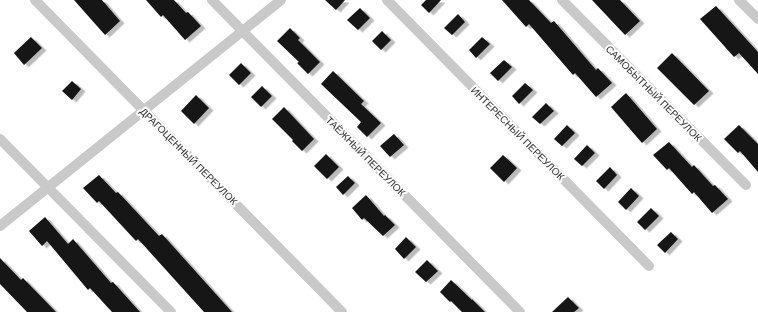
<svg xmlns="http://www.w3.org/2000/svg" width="758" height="312" font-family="'DM Sans',sans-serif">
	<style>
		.building { fill: #131313; filter: url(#shadow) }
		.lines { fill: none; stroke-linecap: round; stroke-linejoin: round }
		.street { stroke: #c9c9c9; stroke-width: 10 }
		.labels { text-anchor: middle; stroke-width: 4; stroke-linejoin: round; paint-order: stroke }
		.street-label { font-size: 10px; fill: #2c2c2c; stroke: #fff }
	</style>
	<defs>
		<filter id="shadow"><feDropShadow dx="4.5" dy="2.5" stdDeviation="0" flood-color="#0004"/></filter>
	</defs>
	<rect width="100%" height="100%" fill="#fff"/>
	<path class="building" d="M 74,0 L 102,0 L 120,21 L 105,35 Z
		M 146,0 L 174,0 L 186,13 L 188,12 L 201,26 L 185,40 L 163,15 L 161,17 Z
		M 325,0 L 345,0 L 336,10 Z
		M 426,0 L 441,0 L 429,13 L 421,5 Z
		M 502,0 L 529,0 L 551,23 L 554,21 L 596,70 L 598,68 L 612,83 L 596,97 L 575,73 L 573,75 L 529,24 L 526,27 Z
		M 592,0 L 620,0 L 640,21 L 625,35 Z
		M 716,6 L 758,52 L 758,74 L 739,53 L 734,57 L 700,19 Z
		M 360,8 L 370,18 L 358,30 L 347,20 Z
		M 458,14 L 465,22 L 452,35 L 444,28 Z
		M 290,28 L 300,38 L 298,40 L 320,62 L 308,74 L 297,63 L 299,62 L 277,41 Z
		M 382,31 L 391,40 L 381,50 L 372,41 Z
		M 31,37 L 42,48 L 24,65 L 14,53 Z
		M 482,37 L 490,44 L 476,58 L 469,50 Z
		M 672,53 L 709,91 L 694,105 L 657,68 Z
		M 504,60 L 512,67 L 498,81 L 490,73 Z
		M 241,63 L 251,73 L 239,85 L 229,75 Z
		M 333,71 L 364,101 L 361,104 L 381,123 L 367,137 L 357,127 L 361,122 L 321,84 Z
		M 72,81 L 81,89 L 72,100 L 62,91 Z
		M 525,83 L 533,90 L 519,104 L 512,96 Z
		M 262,86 L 272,96 L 261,107 L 251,97 Z
		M 626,93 L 657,129 L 642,143 L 611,107 Z
		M 196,95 L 209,108 L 194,124 L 181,111 Z
		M 546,103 L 554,111 L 540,124 L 532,117 Z
		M 284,107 L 314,139 L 302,151 L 292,141 L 293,140 L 272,119 Z
		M 567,125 L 575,133 L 562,146 L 554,139 Z
		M 739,125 L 758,144 L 758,172 L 740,151 L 738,153 L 724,139 Z
		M 394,134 L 404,145 L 390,157 L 380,146 Z
		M 669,142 L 692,167 L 694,165 L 713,186 L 715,185 L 728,199 L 712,213 L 694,192 L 692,194 L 669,168 L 667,170 L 653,155 Z
		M 587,145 L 595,153 L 582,166 L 574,159 Z
		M 326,154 L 339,167 L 327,179 L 314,166 Z
		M 503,155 L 517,168 L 504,182 L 490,168 Z
		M 610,167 L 617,175 L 604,189 L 596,181 Z
		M 99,175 L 116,193 L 118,192 L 159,236 L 162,234 L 232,312 L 204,312 L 138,239 L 136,241 L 99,201 L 97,203 L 83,188 Z
		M 348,176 L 355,183 L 343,195 L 336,187 Z
		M 631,188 L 639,196 L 626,210 L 618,202 Z
		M 366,195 L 384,216 L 385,215 L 395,225 L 383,236 L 364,218 L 362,220 L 352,208 Z
		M 651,208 L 659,216 L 645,230 L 637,222 Z
		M 45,217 L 68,244 L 73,239 L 111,283 L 113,282 L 140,312 L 112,312 L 90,288 L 88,290 L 47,241 L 42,246 L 29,231 Z
		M 671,232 L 678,239 L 665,253 L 657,245 Z
		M 406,237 L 416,247 L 404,259 L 395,249 Z
		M 0,258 L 21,280 L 23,278 L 56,312 L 27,312 L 0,284 Z
		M 427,260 L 438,271 L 426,282 L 415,272 Z
		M 451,280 L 472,300 L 472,299 L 485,312 L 462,312 L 451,301 L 450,302 L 440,292 Z
		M 568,297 L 579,308 L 574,312 L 552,312 Z"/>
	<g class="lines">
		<path class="street" d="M 35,0 L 342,312
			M 212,0 L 520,312
			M 387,0 L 649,266
			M 562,0 L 746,185
			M 739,0 L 758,19
			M 0,139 L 171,312
			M 0,226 L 281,0"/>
	</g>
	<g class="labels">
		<g class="street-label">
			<text transform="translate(654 93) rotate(45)" y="4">САМОБЫТНЫЙ ПЕРЕУЛОК</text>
			<text transform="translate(518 133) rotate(45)" y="4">ИНТЕРЕСНЫЙ ПЕРЕУЛОК</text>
			<text transform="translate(189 156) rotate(45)" y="4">ДРАГОЦЕННЫЙ ПЕРЕУЛОК</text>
			<text transform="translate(366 156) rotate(45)" y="4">ТАЁЖНЫЙ ПЕРЕУЛОК</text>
		</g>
	</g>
</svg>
